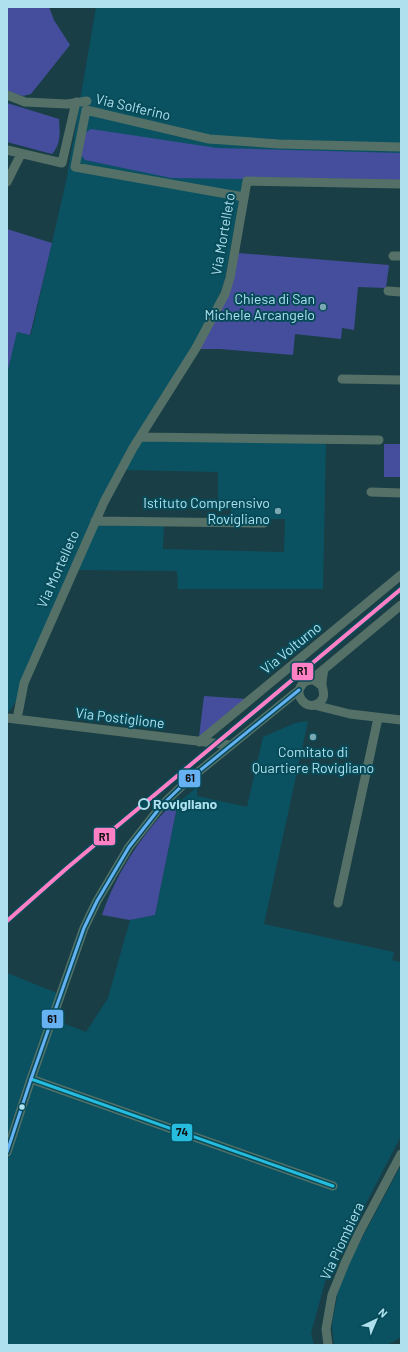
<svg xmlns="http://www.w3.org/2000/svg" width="408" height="1352" font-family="Barlow,sans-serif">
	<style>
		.built { fill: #0a5261 }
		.green { fill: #444e9c }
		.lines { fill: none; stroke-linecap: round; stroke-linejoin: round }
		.minor { stroke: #557167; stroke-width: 9 }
		.bus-1-casing { stroke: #074b59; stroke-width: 6 }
		.bus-2-casing { stroke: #074b59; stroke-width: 6 }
		.bus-1 { stroke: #26bcdd; stroke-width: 3 }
		.bus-2 { stroke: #66b1f2; stroke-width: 3 }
		.rail-1-casing { stroke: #074b59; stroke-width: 7 }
		.rail-1 { stroke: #ff80c5; stroke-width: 4 }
		.poi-dot { fill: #7aa7b3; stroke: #074b59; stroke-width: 1.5 }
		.stop-dot { fill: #074b59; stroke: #aee0ee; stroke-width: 2 }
		.bus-dot { fill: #aee0ee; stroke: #074b59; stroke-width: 1.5 }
		.labels { text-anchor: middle; stroke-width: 4; stroke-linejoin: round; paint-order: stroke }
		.street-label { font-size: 14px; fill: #aee0ee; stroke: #074b59 }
		.poi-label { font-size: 14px; fill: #aee0ee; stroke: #074b59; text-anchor: end }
		.stop-label { font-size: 14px; font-weight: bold; fill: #aee0ee; stroke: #074b59; text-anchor: start }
		.line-badge { stroke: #074b59; stroke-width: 1.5 }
		.pale-badge-label { font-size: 11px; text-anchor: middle; font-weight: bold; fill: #111 }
	</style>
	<rect width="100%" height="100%" fill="#1a3e46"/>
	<path class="built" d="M 96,7 L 401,7 L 401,180 L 247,177 L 243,180 L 224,284 L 217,300 L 196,340 L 135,438 L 97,507 L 97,525 L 164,526 L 163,549 L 284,552 L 285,519 L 231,519 L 231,504 L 218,504 L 218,472 L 125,470 L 143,439 L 326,443 L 323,589 L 178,589 L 177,571 L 69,570 L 17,700 L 7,714 L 7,374 L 17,332 L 31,335 L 67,177 Z
		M 308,721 L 264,924 L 394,952 L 392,960 L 401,962 L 401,1136 L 325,1282 L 311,1333 L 314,1345 L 7,1345 L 7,973 L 57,993 L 65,1024 L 86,1032 L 108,998 L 130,920 L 155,915 L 178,803 L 197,787 L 197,796 L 247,807 L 263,737 L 295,723 Z
		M 401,1165 L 401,1337 L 387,1345 L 334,1345 L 332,1325 L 338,1291 L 353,1255 Z"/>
	<path class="green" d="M 7,7 L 49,7 L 54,20 L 70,45 L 31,94 L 23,96 L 7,91 Z
		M 7,103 L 59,119 C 60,133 61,144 52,154 L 7,142 Z
		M 91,129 L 217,148 L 401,153 L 401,180 L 249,177 L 242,179 L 171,178 L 85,160 L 81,155 C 82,145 81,134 91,129 Z
		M 7,229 L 52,243 L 30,335 L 17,332 L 7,374 Z
		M 238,253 L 389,265 L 386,288 L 358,287 L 354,330 L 342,328 L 341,339 L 295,334 L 293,355 L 220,349 L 198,349 Z
		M 384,444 L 401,444 L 401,477 L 384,477 Z
		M 204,696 L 247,699 L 199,737 Z
		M 179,797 L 155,915 L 130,920 L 102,915 C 118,869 144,831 179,797 Z"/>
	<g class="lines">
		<path class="minor" d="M 7,95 L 25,102 L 67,104 L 87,101
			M 7,150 L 62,163 L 76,102
			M 7,182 L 21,154
			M 244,197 L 75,167 L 86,110 L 209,139 L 279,144 L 401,147
			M 393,256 L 401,256
			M 388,291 L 401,292
			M 342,379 L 401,380
			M 140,437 L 379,440
			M 371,492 L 401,493
			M 95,521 L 264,523
			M 311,680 L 401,605
			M 322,686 L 314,680 C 307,679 302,683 299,690 C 298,701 310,711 320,702 C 326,697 323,691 322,685 C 322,679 323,674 324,669
			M 314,705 L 350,714 L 401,720
			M 7,718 L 230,745
			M 17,719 L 24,683 L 104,502 L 133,448 L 196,348 L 225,294 L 230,278 L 247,181 L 401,184
			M 199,742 L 401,575
			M 338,903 L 378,718
			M 31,1079 L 333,1186
			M 7,1152 L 31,1079 L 84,928 L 97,901 L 129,847 L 162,805 L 187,781 L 299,690
			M 328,1345 L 326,1329 L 332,1295 L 345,1263 L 359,1233 L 401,1154"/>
		<defs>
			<path id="bus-1" d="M 31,1079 L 333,1186"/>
			<path id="bus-2" d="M 7,1152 L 31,1079 L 84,928 L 97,901 L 129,847 L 162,805 L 187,781 L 299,690"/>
		</defs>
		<use href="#bus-1" class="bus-1-casing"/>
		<use href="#bus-2" class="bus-2-casing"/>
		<use href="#bus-1" class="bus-1"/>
		<use href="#bus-2" class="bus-2"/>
		<defs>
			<path id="rail-1" d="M 7,921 L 67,868 L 401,589"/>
		</defs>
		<use href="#rail-1" class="rail-1-casing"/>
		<use href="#rail-1" class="rail-1"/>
	</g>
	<g class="poi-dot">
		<circle cx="323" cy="307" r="4"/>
		<circle cx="278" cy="511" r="4"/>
		<circle cx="313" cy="737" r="4"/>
	</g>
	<circle class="stop-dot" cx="144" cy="804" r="5"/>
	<circle class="bus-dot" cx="22" cy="1107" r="3.5"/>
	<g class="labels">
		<g class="street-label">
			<text transform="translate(133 107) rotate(13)" y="5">Via Solferino</text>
			<text transform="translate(223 234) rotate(-80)" y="5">Via Mortelleto</text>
			<text transform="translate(58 569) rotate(-66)" y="5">Via Mortelleto</text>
			<text transform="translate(291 648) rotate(-39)" y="5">Via Volturno</text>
			<text transform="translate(120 718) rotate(7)" y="5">Via Postiglione</text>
			<text transform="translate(342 1241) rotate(-65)" y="5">Via Piombiera</text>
		</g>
		<g class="poi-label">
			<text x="315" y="304">Chiesa di San<tspan x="315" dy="16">Michele Arcangelo</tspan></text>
			<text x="270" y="508">Istituto Comprensivo<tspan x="270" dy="16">Rovigliano</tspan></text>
			<text x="313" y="757" text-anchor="middle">Comitato di<tspan x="313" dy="16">Quartiere Rovigliano</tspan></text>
		</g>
		<g class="stop-label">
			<text x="153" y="809">Rovigliano</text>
		</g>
	</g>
	<g class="line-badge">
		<rect x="291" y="662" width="23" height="19" rx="4" fill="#ff80c5"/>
		<rect x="178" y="769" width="23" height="19" rx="4" fill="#66b1f2"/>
		<rect x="93" y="827" width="23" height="19" rx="4" fill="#ff80c5"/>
		<rect x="41" y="1009" width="23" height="20" rx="4" fill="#66b1f2"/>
		<rect x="171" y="1123" width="22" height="19" rx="4" fill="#26bcdd"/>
	</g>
	<g class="pale-badge-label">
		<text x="302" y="675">R1</text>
		<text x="190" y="782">61</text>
		<text x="104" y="841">R1</text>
		<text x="52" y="1023">61</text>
		<text x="182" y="1136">74</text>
	</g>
	<rect width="408" height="1352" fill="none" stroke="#aee0ee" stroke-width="16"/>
	<g transform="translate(376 1320) rotate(44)" stroke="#074b59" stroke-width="3" paint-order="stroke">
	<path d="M0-3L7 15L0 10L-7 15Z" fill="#aee0ee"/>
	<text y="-6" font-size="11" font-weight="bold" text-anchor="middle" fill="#aee0ee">N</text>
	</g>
</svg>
